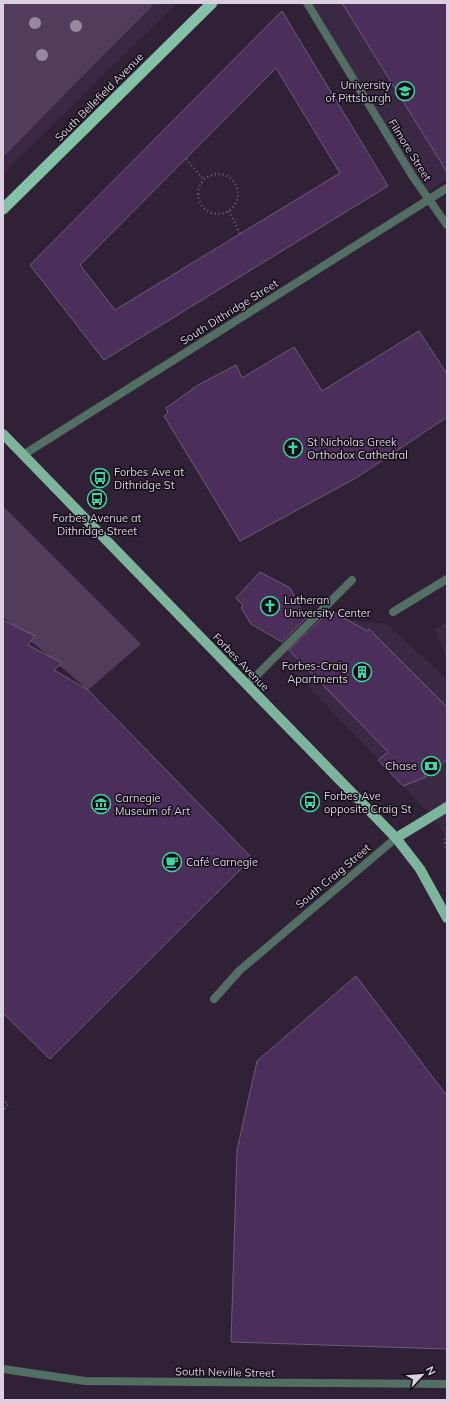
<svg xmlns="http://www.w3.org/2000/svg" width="450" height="1403" font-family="Mulish,sans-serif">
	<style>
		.built { fill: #3b2844 }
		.green { fill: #523c5c }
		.building { fill: #4c2e5a; stroke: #6d5c76; fill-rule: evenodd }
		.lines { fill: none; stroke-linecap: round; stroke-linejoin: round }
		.path { stroke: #6a5d70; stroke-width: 2.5; stroke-dasharray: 1 3; stroke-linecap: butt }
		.service { stroke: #536e62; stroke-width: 8 }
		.minor { stroke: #536e62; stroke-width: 8 }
		.primary { stroke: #7cb49c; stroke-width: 10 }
		.trunk { stroke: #84c2a8; stroke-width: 11 }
		.tree { fill: #9988a2 }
		.labels { text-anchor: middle; stroke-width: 3; stroke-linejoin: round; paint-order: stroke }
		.poi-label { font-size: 11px; fill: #dad0df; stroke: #140e18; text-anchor: start }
		.street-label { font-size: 11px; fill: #dad0df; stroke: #140e18 }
	</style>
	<rect width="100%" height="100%" fill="#302137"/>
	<path class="built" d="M 3,3 L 177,3 L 3,174 Z
		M 306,3 L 447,3 L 447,179 L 427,192 Z
		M 324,618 L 387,624 L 447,680 L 447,838 L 432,816 L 380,761 L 388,752 L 379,760 L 279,657 Z
		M 447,622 L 447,659 L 435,630 Z"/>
	<path class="green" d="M 3,3 L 155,3 L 3,157 Z
		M 3,506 L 141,644 L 88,690 L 3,617 Z"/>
	<path class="building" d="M 342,3 L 447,3 L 447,172 Z
		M 282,11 L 388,186 L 104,360 L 30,265 ZM 276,68 L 340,173 L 115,310 L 80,265 Z
		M 419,331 L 447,374 L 447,417 L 356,478 L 240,541 L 164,416 L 168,413 L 166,408 L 198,385 L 236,365 L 242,378 L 294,347 L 322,391 Z
		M 260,572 L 290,588 L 306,618 L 282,642 L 251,624 L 241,608 L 243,605 L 236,598 Z
		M 330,610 L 367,631 L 369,629 L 447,707 L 447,760 L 424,774 L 426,777 L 403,786 L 378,760 L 388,752 L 289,650 Z
		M 3,620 L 35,636 L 28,645 L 62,663 L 54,670 L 88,690 L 252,858 L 50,1059 L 3,1013 Z
		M 356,976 L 447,1096 L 447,1349 L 231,1342 L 237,1150 L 257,1061 Z"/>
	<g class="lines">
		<path class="path" d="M 186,159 L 204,180
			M198 194a20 20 0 1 1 40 0a20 20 0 1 1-40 0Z
			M 229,211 L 240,234
			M 447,835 C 444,840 444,845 447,851
			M 3,1099 L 8,1105 L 3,1111"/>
		<path class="service" d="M 393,612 L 447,579
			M 247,685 L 352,580
			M 214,999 L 240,970 L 396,838"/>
		<path class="minor" d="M 307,3 L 413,177 L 447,225
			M 23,455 L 447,188
			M 3,1369 L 85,1381 L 447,1384"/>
		<path class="primary" d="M 3,434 L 396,838 L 420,869 L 447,918
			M 396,838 L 447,807"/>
		<path class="trunk" d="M 3,209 L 212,3"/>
	</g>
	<g class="tree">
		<circle cx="35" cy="23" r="6"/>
		<circle cx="76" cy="26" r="6"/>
		<circle cx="42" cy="55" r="6"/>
	</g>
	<defs>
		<symbol id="university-ring" viewBox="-11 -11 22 22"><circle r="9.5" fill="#140e18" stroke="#40d4a2" stroke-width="1.5"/><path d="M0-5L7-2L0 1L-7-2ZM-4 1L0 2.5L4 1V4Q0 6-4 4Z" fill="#40d4a2"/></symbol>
		<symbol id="church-ring" viewBox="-11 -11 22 22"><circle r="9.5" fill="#140e18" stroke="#40d4a2" stroke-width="1.5"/><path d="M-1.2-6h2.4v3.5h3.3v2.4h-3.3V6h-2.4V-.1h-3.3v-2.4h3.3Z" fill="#40d4a2"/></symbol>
		<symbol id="bus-ring" viewBox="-11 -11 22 22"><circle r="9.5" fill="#140e18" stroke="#40d4a2" stroke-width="1.5"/><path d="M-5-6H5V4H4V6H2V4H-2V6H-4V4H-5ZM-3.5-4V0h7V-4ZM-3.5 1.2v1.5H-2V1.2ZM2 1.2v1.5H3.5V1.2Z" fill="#40d4a2"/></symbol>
		<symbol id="building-ring" viewBox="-11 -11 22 22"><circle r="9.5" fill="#140e18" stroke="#40d4a2" stroke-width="1.5"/><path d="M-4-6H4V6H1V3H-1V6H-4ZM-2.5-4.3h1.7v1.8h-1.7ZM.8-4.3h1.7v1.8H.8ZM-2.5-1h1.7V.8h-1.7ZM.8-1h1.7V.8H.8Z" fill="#40d4a2"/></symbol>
		<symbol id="bank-ring" viewBox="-11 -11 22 22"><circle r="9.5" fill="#140e18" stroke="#40d4a2" stroke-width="1.5"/><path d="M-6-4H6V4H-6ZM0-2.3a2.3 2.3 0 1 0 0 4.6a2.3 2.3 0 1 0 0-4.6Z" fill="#40d4a2"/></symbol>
		<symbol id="museum-ring" viewBox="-11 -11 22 22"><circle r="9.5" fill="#140e18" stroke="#40d4a2" stroke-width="1.5"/><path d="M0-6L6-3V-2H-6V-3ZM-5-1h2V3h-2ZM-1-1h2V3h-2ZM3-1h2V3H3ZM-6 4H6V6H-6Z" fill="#40d4a2"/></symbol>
		<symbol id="cafe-ring" viewBox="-11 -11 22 22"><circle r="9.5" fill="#140e18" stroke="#40d4a2" stroke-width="1.5"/><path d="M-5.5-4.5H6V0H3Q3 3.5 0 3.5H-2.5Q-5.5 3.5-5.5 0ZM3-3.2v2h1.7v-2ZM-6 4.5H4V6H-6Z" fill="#40d4a2"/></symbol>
	</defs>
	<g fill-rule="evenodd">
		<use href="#university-ring" x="394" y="80" width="22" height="22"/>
		<use href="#church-ring" x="282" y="437" width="22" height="22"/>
		<use href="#bus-ring" x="89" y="467" width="22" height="22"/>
		<use href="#bus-ring" x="86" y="488" width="22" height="22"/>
		<use href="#church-ring" x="259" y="595" width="22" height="22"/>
		<use href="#building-ring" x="351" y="661" width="22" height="22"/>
		<use href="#bank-ring" x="420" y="755" width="22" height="22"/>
		<use href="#bus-ring" x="299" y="791" width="22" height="22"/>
		<use href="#museum-ring" x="90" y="793" width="22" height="22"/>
		<use href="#cafe-ring" x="161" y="851" width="22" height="22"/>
	</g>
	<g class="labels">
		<g class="poi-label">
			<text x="391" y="89" text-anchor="end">University<tspan x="391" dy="13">of Pittsburgh</tspan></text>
			<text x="307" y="446">St Nicholas Greek<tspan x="307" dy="13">Orthodox Cathedral</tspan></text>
			<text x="114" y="476">Forbes Ave at<tspan x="114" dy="13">Dithridge St</tspan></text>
			<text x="97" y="522" text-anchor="middle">Forbes Avenue at<tspan x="97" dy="13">Dithridge Street</tspan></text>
			<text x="284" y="604">Lutheran<tspan x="284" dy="13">University Center</tspan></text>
			<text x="348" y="670" text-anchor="end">Forbes-Craig<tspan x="348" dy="13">Apartments</tspan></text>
			<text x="417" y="770" text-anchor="end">Chase</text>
			<text x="324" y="800">Forbes Ave<tspan x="324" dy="13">opposite Craig St</tspan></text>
			<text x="115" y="802">Carnegie<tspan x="115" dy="13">Museum of Art</tspan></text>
			<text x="186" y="866">Café Carnegie</text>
		</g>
		<g class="street-label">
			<text transform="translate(99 97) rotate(-45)" y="4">South Bellefield Avenue</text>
			<text transform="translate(410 150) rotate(58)" y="4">Filmore Street</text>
			<text transform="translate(229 312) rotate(-32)" y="4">South Dithridge Street</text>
			<text transform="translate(241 662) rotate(46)" y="4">Forbes Avenue</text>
			<text transform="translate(333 876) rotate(-40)" y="4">South Craig Street</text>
			<text transform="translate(225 1372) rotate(1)" y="4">South Neville Street</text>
		</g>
	</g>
	<rect width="450" height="1403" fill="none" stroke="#dad0df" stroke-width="8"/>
	<g transform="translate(422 1375) rotate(64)" stroke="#140e18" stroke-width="3" paint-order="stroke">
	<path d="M0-3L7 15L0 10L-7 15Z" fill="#dad0df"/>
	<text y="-6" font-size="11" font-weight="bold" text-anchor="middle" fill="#dad0df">N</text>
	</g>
</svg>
